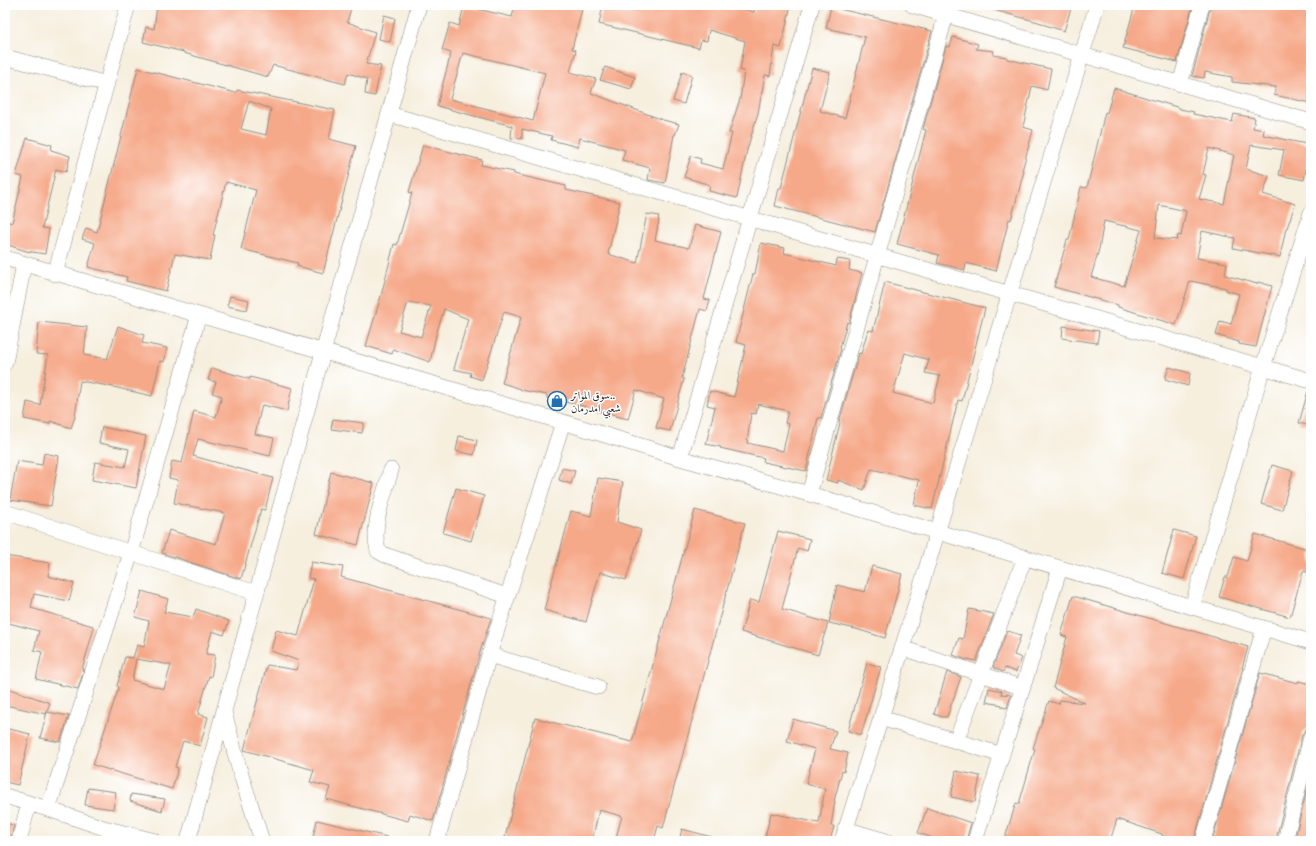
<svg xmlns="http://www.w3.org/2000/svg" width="1316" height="846" font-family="Vollkorn,Amiri,serif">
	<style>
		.building { fill: #f6a989; fill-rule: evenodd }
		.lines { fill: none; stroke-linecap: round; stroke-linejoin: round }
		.minor-casing { stroke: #908d84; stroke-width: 16 }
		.minor { stroke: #fff; stroke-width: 15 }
		.labels { text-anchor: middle; stroke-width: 3; stroke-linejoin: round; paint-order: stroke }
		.poi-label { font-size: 11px; fill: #2b2b2b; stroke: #fff; text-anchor: start }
	</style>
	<rect width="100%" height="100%" fill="#fff"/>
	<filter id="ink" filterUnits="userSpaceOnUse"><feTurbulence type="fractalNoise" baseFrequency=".025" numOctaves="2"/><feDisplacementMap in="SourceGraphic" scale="8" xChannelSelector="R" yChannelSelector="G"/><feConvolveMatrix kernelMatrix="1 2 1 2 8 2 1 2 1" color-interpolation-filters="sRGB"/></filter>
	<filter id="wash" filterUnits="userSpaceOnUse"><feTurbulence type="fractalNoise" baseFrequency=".012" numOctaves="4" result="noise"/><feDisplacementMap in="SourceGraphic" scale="16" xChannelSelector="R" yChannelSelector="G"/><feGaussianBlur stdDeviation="0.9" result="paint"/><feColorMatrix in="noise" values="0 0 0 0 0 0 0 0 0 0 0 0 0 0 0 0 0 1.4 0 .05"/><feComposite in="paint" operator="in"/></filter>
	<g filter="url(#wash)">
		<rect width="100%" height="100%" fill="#f6efde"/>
		<g id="blocks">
			<path class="building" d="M 157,5 L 352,5 L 347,22 L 375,32 L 366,64 L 381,66 L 375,96 L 365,94 L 367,79 L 348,73 L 345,84 L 273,65 L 268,77 L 184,53 L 184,52 L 143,42 L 146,27 L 154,29 Z
				M 515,5 L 583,5 L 572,49 L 576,50 L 570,72 L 596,79 L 591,93 L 663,120 L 679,124 L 675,135 L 674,135 L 665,183 L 648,180 L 650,168 L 622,160 L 625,150 L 580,138 L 578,147 L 551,140 L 552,136 L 522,129 L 522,139 L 511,138 L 512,126 L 437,106 L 451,53 L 442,50 L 450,23 L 459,26 L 464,6 L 512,17 ZM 463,53 L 545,73 L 533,121 L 450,99 Z
				M 603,5 L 732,5 L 754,12 L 756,5 L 791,5 L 781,48 L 774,46 L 770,76 L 765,75 L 758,113 L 747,150 L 737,198 L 709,191 L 710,185 L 684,177 L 691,156 L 701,159 L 700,163 L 723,169 L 732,133 L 729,133 L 740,99 L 744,71 L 740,70 L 745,41 L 709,30 L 707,41 L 701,40 L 699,48 L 599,24 Z
				M 990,5 L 1072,5 L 1064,31 L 1042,24 L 1042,23 L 990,9 Z
				M 1135,5 L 1193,5 L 1177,62 L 1123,48 Z
				M 1211,5 L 1311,5 L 1311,103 L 1274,95 L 1276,87 L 1232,82 L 1232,77 L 1205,72 L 1204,78 L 1192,76 Z
				M 831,7 L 932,31 L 875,232 L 775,206 L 779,188 L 781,188 L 812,68 L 830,72 L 820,111 L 845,118 L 865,37 L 826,28 Z
				M 384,15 L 395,18 L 390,42 L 379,39 Z
				M 953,37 L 978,44 L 976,49 L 994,51 L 993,55 L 1007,57 L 1007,59 L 1051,69 L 1047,90 L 1032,86 L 1023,127 L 1033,130 L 1022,171 L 1024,171 L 1011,220 L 1009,219 L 996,271 L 966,263 L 965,270 L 937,263 L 939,255 L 897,244 L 926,130 L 923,129 L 946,46 L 950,47 Z
				M 605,67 L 635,77 L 631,89 L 600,80 Z
				M 138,68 L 236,93 L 237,90 L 335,110 L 329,139 L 356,146 L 323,273 L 297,266 L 298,263 L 241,249 L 256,190 L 226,182 L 213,235 L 215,235 L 210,260 L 175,254 L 166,291 L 126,281 L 127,277 L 88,267 L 95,243 L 82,239 L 86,228 L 97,232 ZM 249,101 L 271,109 L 266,135 L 241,129 Z
				M 682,72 L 692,75 L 684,104 L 673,101 Z
				M 1114,88 L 1180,108 L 1180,109 L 1194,112 L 1193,114 L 1232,122 L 1234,114 L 1255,118 L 1253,128 L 1264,130 L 1263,135 L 1311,145 L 1304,180 L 1279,175 L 1284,150 L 1251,145 L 1246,169 L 1269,176 L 1263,194 L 1295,204 L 1287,228 L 1286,228 L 1280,257 L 1233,248 L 1235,238 L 1202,231 L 1197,258 L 1227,263 L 1225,275 L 1257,284 L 1258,282 L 1272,286 L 1256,347 L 1239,344 L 1239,342 L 1216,335 L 1220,321 L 1231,324 L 1239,294 L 1226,290 L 1226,288 L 1190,281 L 1176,325 L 1118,307 L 1118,305 L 1054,287 L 1067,240 L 1069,240 L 1081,187 L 1087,188 L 1105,112 L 1107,113 ZM 1209,148 L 1234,155 L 1224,204 L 1199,199 L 1206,175 L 1203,174 ZM 1159,205 L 1186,211 L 1181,236 L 1178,235 L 1177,240 L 1155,238 ZM 1104,221 L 1141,230 L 1124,286 L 1091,277 L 1099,249 Z
				M 27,138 L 52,145 L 51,150 L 70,156 L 66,172 L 56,169 L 42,228 L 49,229 L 45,254 L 26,251 L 5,244 L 5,221 L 12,223 L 23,177 L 16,175 Z
				M 423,145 L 482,160 L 481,165 L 514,172 L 514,174 L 566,186 L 566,190 L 620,202 L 608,254 L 637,263 L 647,214 L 659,216 L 658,219 L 659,220 L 655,240 L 689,248 L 695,225 L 721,232 L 704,299 L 710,300 L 707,311 L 700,309 L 682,378 L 684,379 L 670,431 L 656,428 L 664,399 L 636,390 L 628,419 L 616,416 L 616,415 L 587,409 L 587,407 L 547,398 L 547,395 L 521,390 L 521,389 L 502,383 L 521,317 L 504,312 L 482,380 L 470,376 L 471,373 L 454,369 L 468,319 L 444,309 L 436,335 L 430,362 L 393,349 L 392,354 L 366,346 L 381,296 L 394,244 L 397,245 L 412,193 L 409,192 ZM 408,302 L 431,306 L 421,337 L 399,331 Z
				M 761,243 L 785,248 L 784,253 L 836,266 L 837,259 L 850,261 L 849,270 L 862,273 L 849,323 L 847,322 L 840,348 L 841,349 L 821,418 L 818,418 L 806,471 L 763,462 L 764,458 L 720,448 L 721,447 L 706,444 L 715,407 L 707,405 L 710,391 L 734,397 L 746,345 L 736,342 L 753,274 L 755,274 ZM 758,404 L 788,411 L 785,423 L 789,424 L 783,451 L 747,443 L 751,413 L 756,414 Z
				M 885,282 L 985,308 L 962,401 L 958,400 L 932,509 L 914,505 L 919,480 L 871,469 L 864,490 L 838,480 L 838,483 L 826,480 L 840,423 L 839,422 L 859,353 L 861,354 L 868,330 L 873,331 ZM 905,353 L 929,360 L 925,373 L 940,376 L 933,403 L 893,393 Z
				M 230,296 L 249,300 L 247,310 L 227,306 Z
				M 39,322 L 87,327 L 84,355 L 107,359 L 118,326 L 144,335 L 142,343 L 167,348 L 164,362 L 160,361 L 152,396 L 109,386 L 80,381 L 75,417 L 71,428 L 50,421 L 50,424 L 24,419 L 27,402 L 40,405 L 48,355 L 36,354 Z
				M 1063,326 L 1099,331 L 1097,343 L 1062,338 Z
				M 1169,367 L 1190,373 L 1188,386 L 1165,379 Z
				M 212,368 L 250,379 L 250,377 L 292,388 L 287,411 L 262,405 L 255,434 L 274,438 L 270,456 L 198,439 L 193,456 L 273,478 L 265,510 L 261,509 L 241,579 L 162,553 L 169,530 L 216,544 L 225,513 L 174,503 L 178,480 L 169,478 L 172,461 L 182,463 L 194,411 L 216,417 L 222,396 L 212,393 L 216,382 L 208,380 Z
				M 1308,391 L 1311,391 L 1311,426 L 1299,423 Z
				M 333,419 L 364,423 L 362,433 L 331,429 Z
				M 102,427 L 146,436 L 136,488 L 92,480 L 95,462 L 125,467 L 129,449 L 99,443 Z
				M 459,436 L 477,440 L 474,455 L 456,451 Z
				M 44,453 L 59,456 L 51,506 L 10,500 L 17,461 L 42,465 Z
				M 1272,465 L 1293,471 L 1282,510 L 1261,504 Z
				M 562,468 L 575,471 L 571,484 L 559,480 Z
				M 331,472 L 374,483 L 358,545 L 316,534 Z
				M 598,478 L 623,482 L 617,522 L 641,530 L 626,580 L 600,572 L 586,622 L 544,610 L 571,511 L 591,516 Z
				M 456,488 L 484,496 L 471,541 L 443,533 Z
				M 695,510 L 745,523 L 663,828 L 658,826 L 654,841 L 615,841 L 622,816 L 599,810 L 592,841 L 504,841 L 535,718 L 632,742 Z
				M 1174,530 L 1196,536 L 1184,579 L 1162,573 Z
				M 778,531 L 810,539 L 807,551 L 798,548 L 782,609 L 828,623 L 818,655 L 741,632 L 750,600 L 759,602 Z
				M 1255,534 L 1311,550 L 1311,573 L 1303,571 L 1290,617 L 1219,597 L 1225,577 L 1228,577 L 1234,557 L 1247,561 Z
				M 5,556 L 50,563 L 48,576 L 74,583 L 69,601 L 34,594 L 31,608 L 93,626 L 93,631 L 82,670 L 84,670 L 78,689 L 36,679 L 42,652 L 34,650 L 39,631 L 5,622 Z
				M 311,562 L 343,567 L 341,577 L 491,618 L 480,652 L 433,821 L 410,814 L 408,821 L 326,799 L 330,787 L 310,782 L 314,770 L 244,750 L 267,665 L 296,670 L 299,661 L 271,651 L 276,630 L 298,636 L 314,579 L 308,578 Z
				M 872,566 L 902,574 L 885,638 L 856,629 L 829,623 L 837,585 L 865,592 Z
				M 142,591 L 168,599 L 164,612 L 193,617 L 196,609 L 229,621 L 224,635 L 212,631 L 206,654 L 215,655 L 211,677 L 209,676 L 198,714 L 208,717 L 200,746 L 183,741 L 175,767 L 178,768 L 172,789 L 93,765 L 119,687 L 117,686 L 125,657 L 133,658 L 137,645 L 144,647 L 149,621 L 135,617 ZM 136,659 L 171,665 L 164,689 L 132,680 Z
				M 1073,596 L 1248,647 L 1242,668 L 1243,668 L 1194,841 L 1183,841 L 1162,836 L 1162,834 L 1117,819 L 1110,841 L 1004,841 L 1016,803 L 1019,804 L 1035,749 L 1033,748 L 1049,701 L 1059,704 L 1060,700 L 1085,703 L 1053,688 L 1067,637 L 1061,635 Z
				M 969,609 L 994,614 L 976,661 L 967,659 L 967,660 L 953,655 L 959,638 L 963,639 Z
				M 1007,631 L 1021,635 L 1014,655 L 1022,658 L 1016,672 L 1005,668 L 1003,672 L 993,667 Z
				M 867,663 L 881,667 L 861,735 L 848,731 Z
				M 947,672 L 961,677 L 947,717 L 942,717 L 934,714 Z
				M 1260,673 L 1298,683 L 1298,681 L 1311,684 L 1311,722 L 1309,728 L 1305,730 L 1302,735 L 1277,835 L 1278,841 L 1212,841 Z
				M 5,687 L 50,703 L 46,714 L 5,705 Z
				M 989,688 L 1002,691 L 1001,694 L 1011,695 L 1007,708 L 1002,707 L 1002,705 L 986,702 Z
				M 47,712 L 69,716 L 60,742 L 40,738 Z
				M 793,719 L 836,731 L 830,749 L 848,753 L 844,772 L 842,771 L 834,801 L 835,801 L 831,826 L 834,826 L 830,841 L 764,841 L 771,813 L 819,823 L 825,789 L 806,784 L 815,749 L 787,741 Z
				M 5,728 L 30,734 L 18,785 L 5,782 Z
				M 956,771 L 980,776 L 975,802 L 951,797 Z
				M 1309,782 L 1311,783 L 1311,841 L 1294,841 Z
				M 88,788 L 116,792 L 113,809 L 85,805 Z
				M 131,794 L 165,799 L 162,811 L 130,801 Z
				M 927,808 L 971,823 L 966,841 L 942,841 L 918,833 Z
				M 317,820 L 387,837 L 386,841 L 312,841 Z
				M 5,823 L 14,825 L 10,841 L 5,841 Z
				M 682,829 L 712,837 L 712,841 L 679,841 Z"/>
		</g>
	</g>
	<g filter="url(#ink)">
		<use href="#blocks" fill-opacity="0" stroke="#908d84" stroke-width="1"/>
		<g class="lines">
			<defs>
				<path id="minor" d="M 912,5 L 1311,122
					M 5,57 L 107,84
					M 1180,84 L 1202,5
					M 389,114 L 1311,381
					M 5,258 L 563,422 L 680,458 L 809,494 L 1311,642
					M 55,274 L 128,5
					M 5,363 L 24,264
					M 680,458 L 812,5
					M 391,470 C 384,496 371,525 378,551 L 385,555 L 507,596
					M 809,494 L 946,15
					M 5,512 L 256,593
					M 1192,607 L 1263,367 L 1311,213
					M 902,648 L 1023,688
					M 489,655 L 598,687
					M 224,712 L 239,768 L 262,841
					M 881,718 L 1002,755
					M 956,741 L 1025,557
					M 5,796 L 48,809 L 104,828 L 155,841
					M 48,809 L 131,553 L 199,315
					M 845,829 L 886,841
					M 1286,837 L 1311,737
					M 19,841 L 29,803
					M 188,841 L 419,5
					M 437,841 L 489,655 L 563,422
					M 842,841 L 881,718 L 1097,5
					M 975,841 L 1060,568
					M 1203,841 L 1264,628"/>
			</defs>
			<use href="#minor" class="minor-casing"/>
			<use href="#minor" class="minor"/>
		</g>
	</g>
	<defs>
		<symbol id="shop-ring" viewBox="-11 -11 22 22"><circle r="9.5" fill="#fff" stroke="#1f6fb2" stroke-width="1.5"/><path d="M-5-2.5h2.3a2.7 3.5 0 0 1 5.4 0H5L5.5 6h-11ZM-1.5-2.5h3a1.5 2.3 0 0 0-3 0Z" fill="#1f6fb2"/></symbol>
	</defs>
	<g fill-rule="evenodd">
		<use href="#shop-ring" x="546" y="390" width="22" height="22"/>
	</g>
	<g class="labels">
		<g class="poi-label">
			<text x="571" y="399">سوق المواتر..<tspan x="571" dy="13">شعبي امدرمان</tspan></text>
		</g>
	</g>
	<rect width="1316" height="846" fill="none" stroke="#fff" stroke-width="20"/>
</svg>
